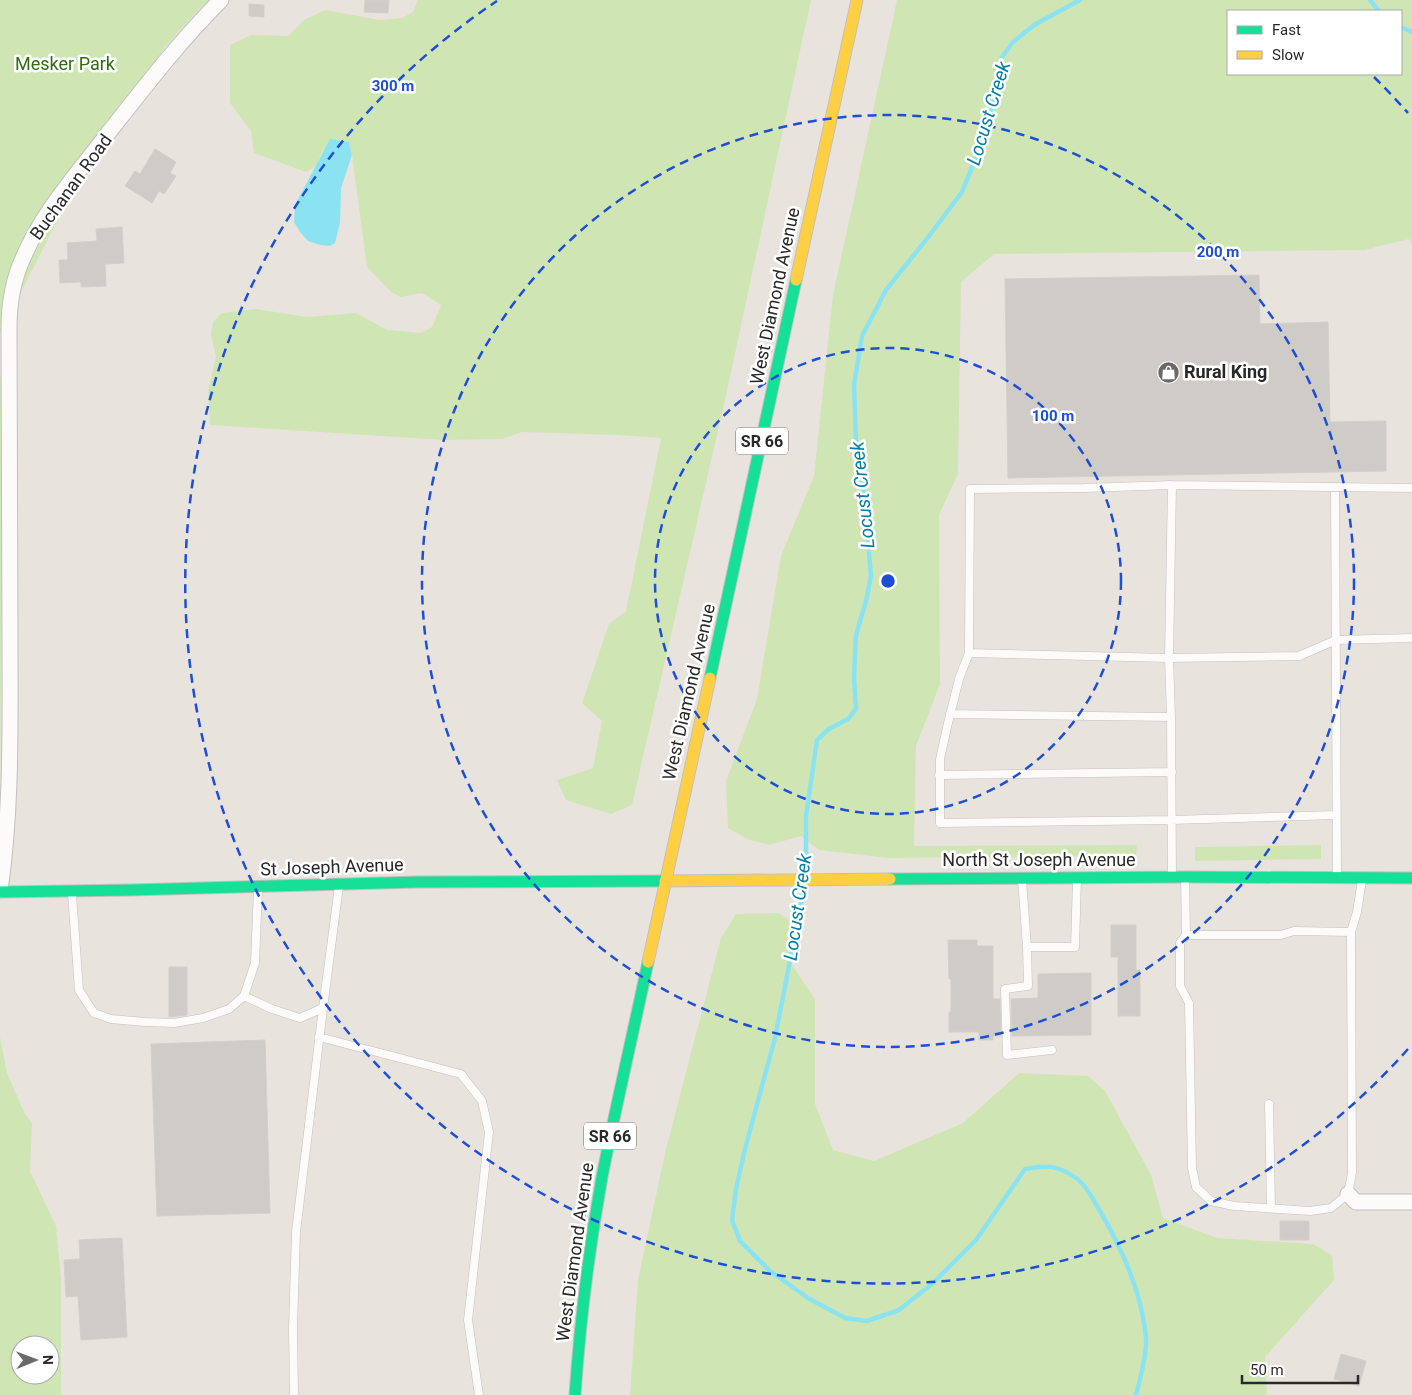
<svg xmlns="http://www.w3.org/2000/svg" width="1412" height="1395" font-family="Roboto,sans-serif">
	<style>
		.green { fill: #cfe6b4; fill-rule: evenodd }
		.water { fill: #8be3f1 }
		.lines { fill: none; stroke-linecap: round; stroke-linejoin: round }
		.stream { stroke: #8be3f1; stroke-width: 4.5 }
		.building { fill: #cfcbc7; stroke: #d3cfca }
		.lane-casing { stroke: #c2c0c0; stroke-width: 9 }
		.street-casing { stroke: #c2c0c0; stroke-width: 17 }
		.fast-casing { stroke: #c2c0c0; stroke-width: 13 }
		.slow-casing { stroke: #c2c0c0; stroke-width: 13 }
		.lane { stroke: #fcfbfa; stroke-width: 8 }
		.street { stroke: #fcfbfa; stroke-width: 15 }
		.fast { stroke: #16e098; stroke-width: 11 }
		.slow { stroke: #ffcf43; stroke-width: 11 }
		.ring { fill: none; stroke: #1d4ed8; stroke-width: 2.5; stroke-dasharray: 9 6 }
		.labels { text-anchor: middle; stroke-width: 5; stroke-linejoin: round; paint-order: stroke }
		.shield { fill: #fff; stroke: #696969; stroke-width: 1 }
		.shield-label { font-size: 16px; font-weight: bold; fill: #292929 }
		.park-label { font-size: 18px; fill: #306c13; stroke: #fff }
		.street-label { font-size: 18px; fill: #292929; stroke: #fff }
		.poi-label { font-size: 18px; font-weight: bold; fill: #292929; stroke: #fff; text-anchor: start }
		.water-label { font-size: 19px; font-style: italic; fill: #0280a5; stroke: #fff }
		.centre { fill: #1d4ed8; stroke: #fff; stroke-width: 2.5 }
		.ring-label { font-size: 15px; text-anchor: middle; font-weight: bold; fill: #1d4ed8; stroke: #fff; stroke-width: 5; stroke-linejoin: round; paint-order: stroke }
	</style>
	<rect width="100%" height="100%" fill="#e9e3de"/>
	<path class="green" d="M 0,0 L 211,0 L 200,8 L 164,48 L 132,98 L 100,137 L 0,333 Z
		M 418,0 L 811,0 L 725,400 L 632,805 L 611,814 L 566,800 L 557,780 L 593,768 L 602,721 L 582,703 L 609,624 L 626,611 L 661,438 L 618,435 L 522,432 L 502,439 L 444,440 L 210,425 L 208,390 L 216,357 L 211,334 L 213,322 L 222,313 L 256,309 L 307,317 L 356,313 L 387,330 L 421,333 L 432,327 L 441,305 L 422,293 L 401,297 L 391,292 L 367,267 L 352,155 L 349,142 L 323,150 L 316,166 L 306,172 L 254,153 L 251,131 L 230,103 L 230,45 L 251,35 L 288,36 L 304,20 L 325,10 L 380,20 L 402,18 L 413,12 Z
		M 897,0 L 1412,0 L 1412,245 L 1409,239 L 1364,250 L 994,254 L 961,282 L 958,474 L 939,515 L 940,684 L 916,746 L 914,846 L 1137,845 L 1136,856 L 889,858 L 819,850 L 801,836 L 769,845 L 747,839 L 728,828 L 726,781 L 757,699 L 781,556 L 814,476 L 833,295 ZM 1228,11 L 1401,11 L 1401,74 L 1228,74 Z
		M 0,375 L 3,385 L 0,807 Z
		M 1321,845 L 1321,859 L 1195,861 L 1195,847 Z
		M 778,913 L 790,920 L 790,962 L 815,999 L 815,1104 L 833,1150 L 874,1161 L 963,1123 L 1019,1073 L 1088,1076 L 1105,1091 L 1151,1175 L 1163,1218 L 1217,1238 L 1313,1244 L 1332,1255 L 1334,1280 L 1265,1357 L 1267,1395 L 630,1395 L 638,1280 L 665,1153 L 721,938 L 736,914 Z
		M 0,1037 L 7,1073 L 25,1114 L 32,1123 L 30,1171 L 56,1226 L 61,1279 L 61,1395 L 0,1395 ZM 20,1345 L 50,1345 L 50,1375 L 20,1375 Z"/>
	<path class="water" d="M 330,139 L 349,142 L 352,155 L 341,188 L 340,223 L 335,243 L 330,246 L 320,245 L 308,241 L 300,232 L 294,222 L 295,205 Z"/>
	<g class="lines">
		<path class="stream" d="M 1370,0 L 1379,11
			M 1401,27 L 1412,32
			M 804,876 L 806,854 L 806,816 L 817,740 L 829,729 L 848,719 L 856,709 L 854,677 L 856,635 L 866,601 L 871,576 L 864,496 L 856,441 L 854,385 L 862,336 L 886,290 L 929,236 L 962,192 L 983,140 L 993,104 L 1002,57 L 1013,42 L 1034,25 L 1080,0
			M 803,886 L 801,904 L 775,1038 L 745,1149 L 736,1189 L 732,1220 L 740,1241 L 770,1271 L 808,1298 L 845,1318 L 867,1321 L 899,1310 L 933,1283 L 976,1240 L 1025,1169 C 1048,1165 1057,1165 1076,1178 C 1085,1184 1092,1197 1097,1206 C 1121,1246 1142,1291 1146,1338 C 1147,1351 1140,1381 1136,1395"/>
	</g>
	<path class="building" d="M 365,0 L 389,0 L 388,13 L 364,12 Z
		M 249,4 L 264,5 L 264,17 L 249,16 Z
		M 155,149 L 176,162 L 170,173 L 176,176 L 164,194 L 159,191 L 152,203 L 125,186 L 135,171 L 140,174 Z
		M 122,227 L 124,263 L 105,264 L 106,286 L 81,287 L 81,282 L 60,283 L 59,260 L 68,260 L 67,243 L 97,241 L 96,229 Z
		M 1259,275 L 1260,324 L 1328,322 L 1330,422 L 1386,421 L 1386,471 L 1008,478 L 1005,279 Z
		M 1111,925 L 1136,925 L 1136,970 L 1140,970 L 1140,1016 L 1118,1016 L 1118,957 L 1111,957 Z
		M 948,940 L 977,940 L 977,946 L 993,946 L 993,999 L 1000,999 L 1001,1036 L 993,1036 L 993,1040 L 979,1040 L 979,1032 L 949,1032 L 949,1012 L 951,1012 L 951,979 L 949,979 Z
		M 169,967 L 187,967 L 187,1015 L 169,1017 Z
		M 1091,973 L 1091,1035 L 1012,1036 L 1011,999 L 1038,998 L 1038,974 Z
		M 265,1040 L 270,1213 L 157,1216 L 151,1044 Z
		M 1280,1221 L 1309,1221 L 1309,1240 L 1280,1240 Z
		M 122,1238 L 127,1337 L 81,1340 L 78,1296 L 66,1297 L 64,1260 L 80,1259 L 79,1240 Z
		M 1341,1354 L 1366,1361 L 1359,1386 L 1334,1379 Z"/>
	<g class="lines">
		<defs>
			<path id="lane" d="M 1335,487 L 1337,878
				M 1412,488 L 1172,485 L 1085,488 L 970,489 L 969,653 L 1169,658 L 1299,656 L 1336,640 L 1412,638
				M 969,653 L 959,679 L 948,723 L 940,759 L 940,823 L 1171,820 L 1336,815
				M 950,714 L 1171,717
				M 939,775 L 1172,772
				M 1172,875 L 1171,717 L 1169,658 L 1172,485
				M 1185,878 L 1186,935 L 1281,935 L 1294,931 L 1351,932 L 1357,912 L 1362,880
				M 1022,879 L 1027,947 L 1075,947 L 1077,879
				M 72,894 L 79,990 L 94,1013 L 111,1019 L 145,1022 L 174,1023 L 203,1018 L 229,1009 L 244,996 L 255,963 L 258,888
				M 1186,935 L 1180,943 L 1180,986 L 1189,1003 L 1192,1168 L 1196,1187 L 1211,1201 L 1234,1206 L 1310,1211 L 1331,1208 L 1348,1194 L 1352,1173 L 1351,932
				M 1027,947 L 1028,986 L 1005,989 L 1007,1055 L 1052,1050
				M 244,996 L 272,1009 L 300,1018 L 323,1008 L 339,886
				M 319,1037 L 461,1074 L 482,1101 L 489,1132 L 468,1320 L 479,1395
				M 1269,1104 L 1271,1208
				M 294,1395 L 293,1328 L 296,1232 L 323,1008"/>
			<path id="street" d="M 0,890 C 12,807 10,723 10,640 C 10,536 10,432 9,328 C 9,305 13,280 23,258 C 42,213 76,175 106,136 C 143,89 178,43 221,0
				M 1348,1194 L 1356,1202 L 1412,1202"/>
			<path id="fast" d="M 710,678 L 796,280
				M 890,879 L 1185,877 L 1412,878
				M 0,892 L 131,890 L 418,882 L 665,881
				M 575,1395 C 580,1322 589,1249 602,1177 C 616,1105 633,1034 648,962"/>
			<path id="slow" d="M 796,280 L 857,0
				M 665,881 L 890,879
				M 648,962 L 710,678"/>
		</defs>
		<use href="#lane" class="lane-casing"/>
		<use href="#street" class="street-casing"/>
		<use href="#fast" class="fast-casing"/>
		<use href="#slow" class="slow-casing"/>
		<use href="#lane" class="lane"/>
		<use href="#street" class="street"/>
		<use href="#fast" class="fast"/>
		<use href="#slow" class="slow"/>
	</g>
	<g class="ring">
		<circle cx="888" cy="581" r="233"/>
		<circle cx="888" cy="581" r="466"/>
		<path d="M1408 1049A700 700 0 1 1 497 1M1374 77A700 700 0 0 1 1408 113"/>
	</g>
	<defs>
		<symbol id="shop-disc" viewBox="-11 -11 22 22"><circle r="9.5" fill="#6c6a68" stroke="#fff"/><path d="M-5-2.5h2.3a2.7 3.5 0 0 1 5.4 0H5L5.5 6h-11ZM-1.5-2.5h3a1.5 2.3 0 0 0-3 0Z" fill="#fff"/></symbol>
	</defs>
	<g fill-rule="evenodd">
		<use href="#shop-disc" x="1156" y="360" width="25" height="25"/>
	</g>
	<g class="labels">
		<g class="shield">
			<rect x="736" y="427.5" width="52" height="27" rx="4"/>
			<rect x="584" y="1122.5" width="52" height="27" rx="4"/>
		</g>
		<g class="shield-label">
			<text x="762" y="447">SR 66</text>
			<text x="610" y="1142">SR 66</text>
		</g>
		<g class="park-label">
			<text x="65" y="70">Mesker Park</text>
		</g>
		<g class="street-label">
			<text transform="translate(71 187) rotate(-54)" y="6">Buchanan Road</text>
			<text transform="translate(775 296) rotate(-78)" y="6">West Diamond Avenue</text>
			<text transform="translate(689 692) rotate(-77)" y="6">West Diamond Avenue</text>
			<text x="1039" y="866">North St Joseph Avenue</text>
			<text transform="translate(332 867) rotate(-2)" y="6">St Joseph Avenue</text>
			<text transform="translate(575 1252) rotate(-82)" y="6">West Diamond Avenue</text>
		</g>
		<g class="poi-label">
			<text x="1184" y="378">Rural King</text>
		</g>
		<g class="water-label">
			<text transform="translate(988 113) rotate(-73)" y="7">Locust Creek</text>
			<text transform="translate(862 495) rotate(-96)" y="7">Locust Creek</text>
			<text transform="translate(797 907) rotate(-82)" y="7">Locust Creek</text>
		</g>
	</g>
	<circle cx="888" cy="581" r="8" class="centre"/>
	<g class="ring-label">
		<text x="393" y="91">300 m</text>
		<text x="1218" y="257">200 m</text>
		<text x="1053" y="421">100 m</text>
	</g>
	<rect x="1227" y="10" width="175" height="65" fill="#ffffff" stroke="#a9a9a9"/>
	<rect x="1237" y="26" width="25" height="8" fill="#16e098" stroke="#a9a9a9"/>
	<text x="1272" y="35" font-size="15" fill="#292929">Fast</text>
	<rect x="1237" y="51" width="25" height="8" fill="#ffcf43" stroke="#a9a9a9"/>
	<text x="1272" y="60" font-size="15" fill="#292929">Slow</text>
	<g transform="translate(35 1360) rotate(89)"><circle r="24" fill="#ffffff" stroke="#a9a9a9"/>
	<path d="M0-4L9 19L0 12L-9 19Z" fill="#6c6a68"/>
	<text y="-8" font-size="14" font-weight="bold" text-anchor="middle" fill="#292929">N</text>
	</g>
	<path d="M1242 1375v8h116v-8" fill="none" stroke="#292929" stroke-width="2.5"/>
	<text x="1250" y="1375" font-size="15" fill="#292929" stroke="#ffffff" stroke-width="4" paint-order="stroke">50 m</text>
</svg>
